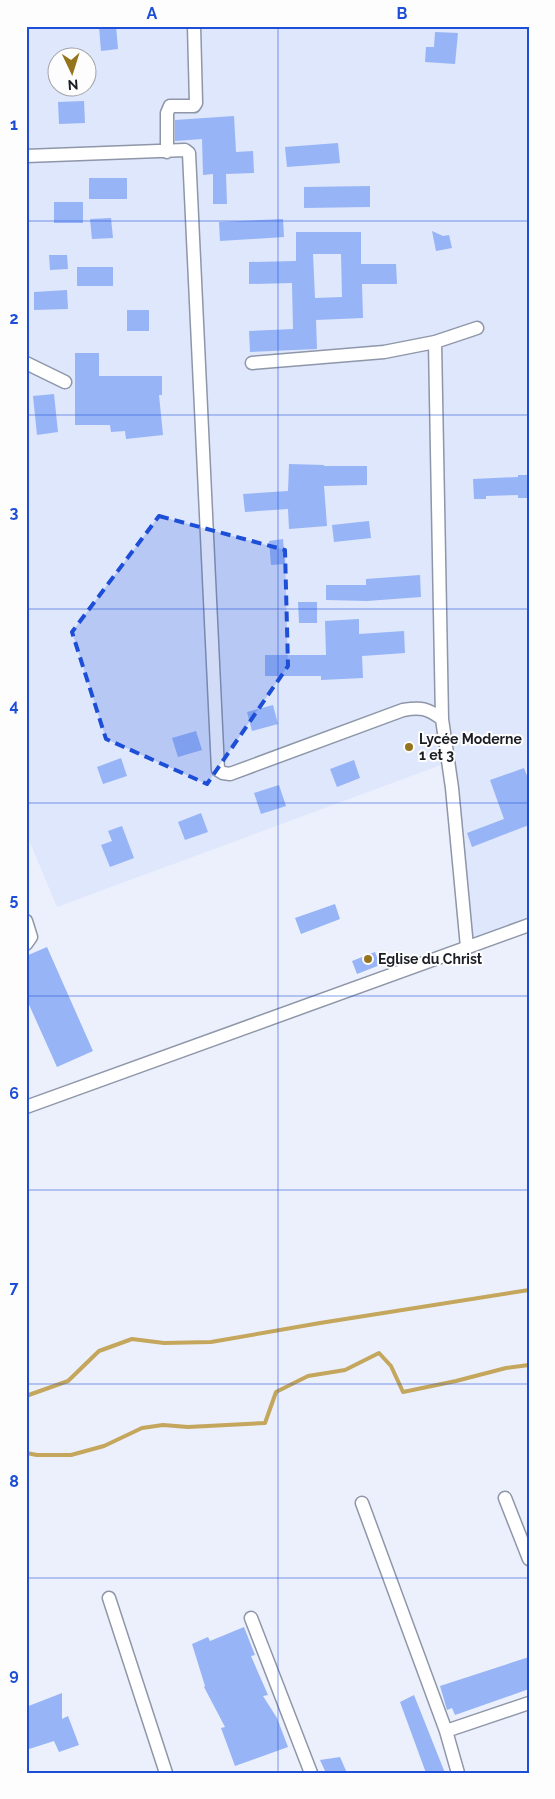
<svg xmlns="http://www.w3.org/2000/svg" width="555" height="1799" font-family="Raleway,sans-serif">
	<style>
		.built { fill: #dee7fc; fill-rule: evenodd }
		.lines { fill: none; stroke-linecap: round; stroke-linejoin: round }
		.stream { stroke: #c4a65c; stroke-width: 4 }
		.building { fill: #97b4f6; fill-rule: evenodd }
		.minor-casing { stroke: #8e96a8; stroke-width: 15 }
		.minor { stroke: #fff; stroke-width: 12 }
		.marked { fill: #1d4ed8; fill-opacity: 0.2; stroke: #1d4ed8; stroke-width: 4; stroke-dasharray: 10 6; stroke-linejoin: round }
		.grid { fill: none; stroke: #1d4ed8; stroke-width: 1; stroke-opacity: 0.55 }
		.poi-dot { fill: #94751d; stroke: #fdfdfd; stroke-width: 2 }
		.labels { text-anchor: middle; stroke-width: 4; stroke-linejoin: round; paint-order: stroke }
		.poi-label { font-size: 14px; font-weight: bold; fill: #1a1d24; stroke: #fdfdfd; text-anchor: start }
		.neatline { fill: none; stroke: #1d4ed8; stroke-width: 2 }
		.grid-label { font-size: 16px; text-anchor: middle; font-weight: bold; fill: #1d4ed8 }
	</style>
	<rect width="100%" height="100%" fill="#ebf0fc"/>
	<path class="built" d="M 26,26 L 529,26 L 529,923 L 467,947 L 449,762 L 57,907 L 26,833 ZM 58,58 L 88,58 L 88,88 L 58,88 Z"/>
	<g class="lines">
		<path class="stream" d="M 26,1396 L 68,1381 L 99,1351 L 132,1339 L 164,1343 L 211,1342 L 320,1323 L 529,1290
			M 26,1453 L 37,1455 L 71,1455 L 104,1446 L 142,1428 L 163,1425 L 188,1427 L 265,1423 L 276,1392 L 308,1376 L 345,1370 L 379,1353 L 391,1366 L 403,1392 L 456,1381 L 506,1368 L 529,1365"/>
	</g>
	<path class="building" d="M 99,26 L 116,26 L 118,49 L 101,51 Z
		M 435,32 L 458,33 L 455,64 L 425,62 L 426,47 L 434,47 Z
		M 84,101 L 85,123 L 59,124 L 58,102 Z
		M 234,116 L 236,152 L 253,151 L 254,173 L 226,174 L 227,204 L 213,204 L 213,174 L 203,175 L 202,139 L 175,141 L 175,120 Z
		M 338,143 L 340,163 L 287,167 L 285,147 Z
		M 89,178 L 127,178 L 127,199 L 89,199 Z
		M 370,186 L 370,207 L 304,208 L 304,187 Z
		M 54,202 L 83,202 L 83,223 L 54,223 Z
		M 111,218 L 113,238 L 92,239 L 90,219 Z
		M 283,219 L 284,237 L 220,241 L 219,222 Z
		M 432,231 L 443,236 L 449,235 L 452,248 L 436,251 Z
		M 296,232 L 361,232 L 361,264 L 396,264 L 397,284 L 362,284 L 363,318 L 316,320 L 317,349 L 250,352 L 249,331 L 293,329 L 292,283 L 249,284 L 249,262 L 296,261 ZM 313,254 L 341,254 L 342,297 L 315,298 Z
		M 49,255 L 67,255 L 68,269 L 50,270 Z
		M 77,267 L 113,267 L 113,286 L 77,286 Z
		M 67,290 L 68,309 L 34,310 L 34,292 Z
		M 127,310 L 149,310 L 149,331 L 127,331 Z
		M 75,353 L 99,353 L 99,376 L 162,376 L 162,395 L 159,395 L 163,435 L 126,439 L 125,431 L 111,432 L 110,425 L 75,425 Z
		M 54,394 L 58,432 L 37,435 L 33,396 Z
		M 289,464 L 324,465 L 324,466 L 367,466 L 367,485 L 324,486 L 327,526 L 289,529 L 288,509 L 245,512 L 243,494 L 288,491 Z
		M 518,475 L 529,475 L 529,498 L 518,498 L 518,495 L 486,496 L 486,499 L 474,499 L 473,479 L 518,477 Z
		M 369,521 L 371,538 L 334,542 L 332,525 Z
		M 283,539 L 285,564 L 271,565 L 269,541 Z
		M 420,575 L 421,597 L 367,601 L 326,600 L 326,585 L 366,585 L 366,579 Z
		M 298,602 L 317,602 L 317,623 L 299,623 Z
		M 359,619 L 359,634 L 404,631 L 405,653 L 362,656 L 363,678 L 321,680 L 321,676 L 265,676 L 265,655 L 326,655 L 325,621 Z
		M 273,705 L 278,724 L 252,731 L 247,712 Z
		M 196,731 L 202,750 L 178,757 L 172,738 Z
		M 121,758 L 127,776 L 103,784 L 97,767 Z
		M 354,760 L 360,778 L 337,787 L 330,769 Z
		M 524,768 L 529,781 L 529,825 L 472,847 L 467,833 L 504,819 L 490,780 Z
		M 279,785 L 286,806 L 261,814 L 254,793 Z
		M 201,813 L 208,832 L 185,840 L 178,822 Z
		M 122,826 L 134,858 L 110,867 L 101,845 L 112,841 L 108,831 Z
		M 335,904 L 340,919 L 301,934 L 295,918 Z
		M 47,947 L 93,1051 L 57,1067 L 26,998 L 26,956 Z
		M 375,952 L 380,965 L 357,974 L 352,961 Z
		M 244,1627 L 255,1655 L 251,1656 L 268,1695 L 263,1696 L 277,1718 L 288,1747 L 235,1766 L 221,1728 L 225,1727 L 204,1687 L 205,1686 L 192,1644 L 208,1637 L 210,1641 Z
		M 529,1657 L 529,1689 L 455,1715 L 452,1708 L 447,1710 L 440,1686 Z
		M 62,1693 L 62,1719 L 68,1716 L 79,1745 L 59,1752 L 54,1741 L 26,1750 L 26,1707 Z
		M 414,1695 L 445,1773 L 426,1773 L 400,1702 Z
		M 340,1757 L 347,1773 L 326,1773 L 320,1760 Z"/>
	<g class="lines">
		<defs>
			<path id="minor" d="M 167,152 L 167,113 L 170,106 L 194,106 L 196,103 L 194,26
				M 26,156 L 185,150 L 189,153 L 218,770 L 223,773 L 230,774 L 403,710 C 421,707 427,708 442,719
				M 435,342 L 442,719 L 452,788 L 467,947
				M 26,363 L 65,382
				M 252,363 L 384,352 L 435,342 L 477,328
				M 26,921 L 31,937 L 26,944
				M 26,1107 L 529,925
				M 505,1498 L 529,1559
				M 362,1503 L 446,1731 L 458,1773
				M 109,1598 L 166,1773
				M 251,1618 L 311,1773
				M 446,1731 L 529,1703"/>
		</defs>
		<use href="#minor" class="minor-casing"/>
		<use href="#minor" class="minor"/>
	</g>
	<path class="marked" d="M 159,516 L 285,550 L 288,666 L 207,784 L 106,739 L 72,632 Z"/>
	<path class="grid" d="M 278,26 L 278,1773M 26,221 L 529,221M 26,415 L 529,415M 26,609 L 529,609M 26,803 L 529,803M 26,996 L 529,996M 26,1190 L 529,1190M 26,1384 L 529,1384M 26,1578 L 529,1578"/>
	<g class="poi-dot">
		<circle cx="409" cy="747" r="5"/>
		<circle cx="368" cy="959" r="5"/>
	</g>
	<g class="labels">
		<g class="poi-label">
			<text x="419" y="744">Lycée Moderne<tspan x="419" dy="16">1 et 3</tspan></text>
			<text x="378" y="964">Eglise du Christ</text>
		</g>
	</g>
	<rect width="555" height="1799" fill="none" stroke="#fdfdfd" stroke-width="55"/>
	<g transform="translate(72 72) rotate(176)"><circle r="24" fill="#fdfdfd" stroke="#a2a3a6"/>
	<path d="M0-4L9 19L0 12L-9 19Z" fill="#94751d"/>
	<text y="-8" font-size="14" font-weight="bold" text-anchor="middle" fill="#1a1d24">N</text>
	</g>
	<rect x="28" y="28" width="500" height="1744" class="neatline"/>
	<g class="grid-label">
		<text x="152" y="19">A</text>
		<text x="402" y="19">B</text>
		<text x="14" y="130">1</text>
		<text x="14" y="324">2</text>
		<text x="14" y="518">3</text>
		<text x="14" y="711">4</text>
		<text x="14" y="905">5</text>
		<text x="14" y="1099">6</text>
		<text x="14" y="1293">7</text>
		<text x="14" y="1487">8</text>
		<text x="14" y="1680">9</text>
	</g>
</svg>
